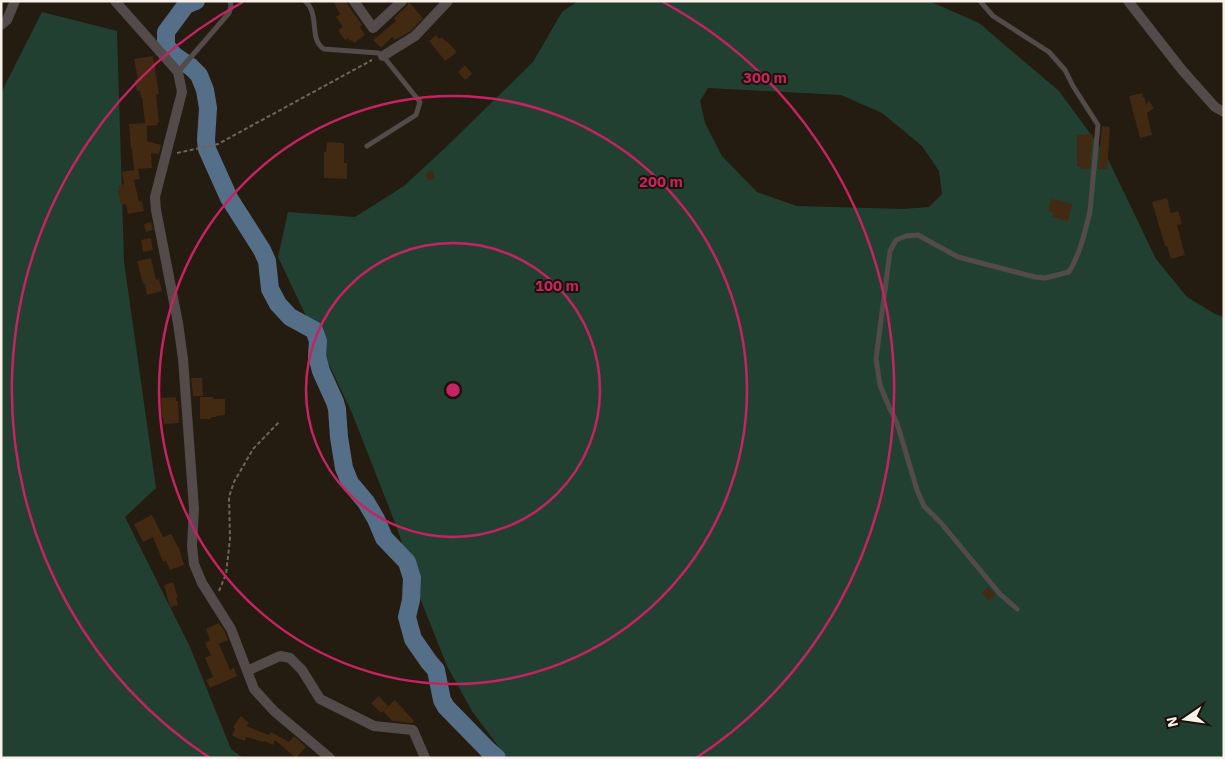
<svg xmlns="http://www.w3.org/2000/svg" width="1225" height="759" font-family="'IBM Plex Sans',sans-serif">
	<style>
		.green { fill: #224031; fill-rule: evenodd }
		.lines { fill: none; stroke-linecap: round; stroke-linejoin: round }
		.river { stroke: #556f88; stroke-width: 18 }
		.building { fill: #412912 }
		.path { stroke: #6e665d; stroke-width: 2; stroke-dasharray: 4 2.5; stroke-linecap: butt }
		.service { stroke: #524b4a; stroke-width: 5 }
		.minor { stroke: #524b4a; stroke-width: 10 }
		.ring { fill: none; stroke: #c52362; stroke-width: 2.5 }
		.centre { fill: #c52362; stroke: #1b1209; stroke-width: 2.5 }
		.ring-label { font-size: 15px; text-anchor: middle; font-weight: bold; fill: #c52362; stroke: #1b1209; stroke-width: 4; stroke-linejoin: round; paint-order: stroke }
	</style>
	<rect width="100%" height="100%" fill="#241b11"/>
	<path class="green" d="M 578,1 L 929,1 L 979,23 L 1059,91 L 1106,155 L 1156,259 L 1187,297 L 1215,314 L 1224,317 L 1224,758 L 507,758 L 472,711 L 447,666 L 420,598 L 397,528 L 352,413 L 278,257 L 288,212 L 355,217 L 404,186 L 445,148 L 533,62 L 562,12 ZM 708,88 L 841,95 L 882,113 L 922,146 L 939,171 L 942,194 L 929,207 L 903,209 L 797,206 L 757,192 L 722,156 L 705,123 L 700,101 Z
		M 42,12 L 117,31 L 124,262 L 156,488 L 125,517 L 190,647 L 231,749 L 243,758 L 1,758 L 1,93 Z"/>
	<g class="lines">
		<path class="river" d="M 196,1 L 186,5 L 166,32 L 166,46 L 175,56 L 191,67 L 199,75 L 205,90 L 208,108 L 206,140 L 207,149 L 229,198 L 262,250 L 267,261 L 270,289 L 278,304 L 290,317 L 314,330 L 318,341 L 317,356 L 321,371 L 335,402 L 337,409 L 339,437 L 344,468 L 350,483 L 366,502 L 376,519 L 384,538 L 407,562 L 412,578 L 411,600 L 407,617 L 413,639 L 429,662 L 436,670 L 442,700 L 446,707 L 488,750 L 497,758"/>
	</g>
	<path class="building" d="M 333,1 L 345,1 L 362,25 L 360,27 L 365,35 L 354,43 L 352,40 L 350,41 L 348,38 L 345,40 L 338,30 L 343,27 L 336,17 L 340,14 Z
		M 409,2 L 423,18 L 411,31 L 395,40 L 392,37 L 381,48 L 373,40 L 396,21 L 394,18 L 407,6 Z
		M 436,35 L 439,39 L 442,37 L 446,42 L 447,41 L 456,51 L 455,52 L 456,53 L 445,61 L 429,41 Z
		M 153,56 L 159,94 L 156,95 L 159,122 L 157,123 L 158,125 L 147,126 L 147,141 L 161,145 L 159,154 L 151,153 L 152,168 L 138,169 L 140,179 L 134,180 L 139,202 L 142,201 L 144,211 L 128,214 L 126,204 L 121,205 L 118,190 L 120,190 L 119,186 L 124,184 L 122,172 L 134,170 L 132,148 L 131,149 L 129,124 L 145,123 L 142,97 L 141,97 L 140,91 L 137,91 L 135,80 L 138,79 L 134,59 Z
		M 465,65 L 472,74 L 465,80 L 458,72 Z
		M 1142,93 L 1143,97 L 1144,97 L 1146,104 L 1149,101 L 1154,108 L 1147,113 L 1152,135 L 1140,138 L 1129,96 Z
		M 1102,126 L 1110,127 L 1107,169 L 1098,169 Z
		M 1093,134 L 1090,169 L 1081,169 L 1081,167 L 1077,167 L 1077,135 Z
		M 329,142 L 343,143 L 343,144 L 344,145 L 344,163 L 347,163 L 347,179 L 324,178 L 324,152 L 326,152 L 327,143 Z
		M 432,170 L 435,178 L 429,181 L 425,174 Z
		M 1167,198 L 1171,213 L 1178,211 L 1182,224 L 1177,225 L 1185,255 L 1171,259 L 1167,246 L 1165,246 L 1152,202 Z
		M 1051,199 L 1072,204 L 1068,221 L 1052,217 L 1053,212 L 1048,211 Z
		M 151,222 L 153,230 L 146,232 L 144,224 Z
		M 151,238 L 153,250 L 143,252 L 141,240 Z
		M 151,258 L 156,280 L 159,279 L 162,291 L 147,295 L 145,284 L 143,284 L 137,261 Z
		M 191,378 L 202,378 L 203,396 L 193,396 Z
		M 176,397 L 176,401 L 178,401 L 179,423 L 164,424 L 163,417 L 162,417 L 161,398 Z
		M 200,397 L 213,397 L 213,399 L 225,399 L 225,415 L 216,416 L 216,417 L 211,417 L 211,419 L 200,419 Z
		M 152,515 L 163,537 L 171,534 L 179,548 L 184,565 L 170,570 L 166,561 L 163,562 L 153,537 L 143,542 L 134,524 Z
		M 173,582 L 178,598 L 176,598 L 178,605 L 170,607 L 164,585 Z
		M 988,587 L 995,595 L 989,601 L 982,593 Z
		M 219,623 L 225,632 L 228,640 L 219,644 L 230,670 L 234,668 L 237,676 L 210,688 L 206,680 L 213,677 L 205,658 L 211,655 L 205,643 L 210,640 L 206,629 Z
		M 379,696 L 388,706 L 381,713 L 371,703 Z
		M 395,700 L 414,721 L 412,723 L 392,721 L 383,711 Z
		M 241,716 L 249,723 L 246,726 L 269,735 L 271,732 L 289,742 L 294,736 L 306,747 L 296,758 L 275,740 L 273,745 L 264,741 L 264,742 L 246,737 L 245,741 L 237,738 L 232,735 L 235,729 L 233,727 Z"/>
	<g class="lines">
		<path class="path" d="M 177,153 L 218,144 L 372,60
			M 219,591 L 226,574 L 230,539 L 229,497 L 234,482 L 253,449 L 280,421"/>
		<path class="service" d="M 305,1 C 307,3 309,5 310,7 C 318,21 310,40 324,49 L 378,53 L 383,56 L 420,102 L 416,115 L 367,146
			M 980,1 L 993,16 L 1049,52 L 1065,70 L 1073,86 L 1098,125 L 1090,211 C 1085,232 1080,254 1069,272 L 1045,278 L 1035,277 L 958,257 L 918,235 L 906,236 L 896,240 L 890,251 L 876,359 L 880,385 L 890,409 L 897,423 L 917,490 L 924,506 L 941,523 L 1000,594 L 1017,609
			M 178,72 L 229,13 L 231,6 L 230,1"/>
		<path class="minor" d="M 115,1 L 178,72 L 182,92 L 155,197 L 156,210 L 178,323 L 183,359 L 194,509 L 192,546 L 194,564 L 202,583 L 231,629 L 254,689 L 274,711 L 330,758
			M 354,1 L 373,28 L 402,1
			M 1128,1 L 1182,70 L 1215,107 L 1224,112
			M 1,25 L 7,20 L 15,1
			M 383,56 L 415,36 L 448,1
			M 247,671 L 280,656 L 290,658 L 302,670 L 320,699 L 374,726 L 413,730 L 425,758"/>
	</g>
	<g class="ring">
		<circle cx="453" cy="390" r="147"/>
		<circle cx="453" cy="390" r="294"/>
		<path d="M210 758A441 441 0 0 1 243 2M663 2A441 441 0 0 1 696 758"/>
	</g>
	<circle cx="453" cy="390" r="8" class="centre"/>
	<g class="ring-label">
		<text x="765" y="83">300 m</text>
		<text x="661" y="187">200 m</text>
		<text x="557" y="291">100 m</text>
	</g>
	<rect width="1225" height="759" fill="none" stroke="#f7f1ea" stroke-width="5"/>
	<g transform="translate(1185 719) rotate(257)" stroke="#1b1209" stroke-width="4" paint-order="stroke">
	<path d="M0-4L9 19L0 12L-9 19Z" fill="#f7f1ea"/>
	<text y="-8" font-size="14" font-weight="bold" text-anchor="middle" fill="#f7f1ea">N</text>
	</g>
</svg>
